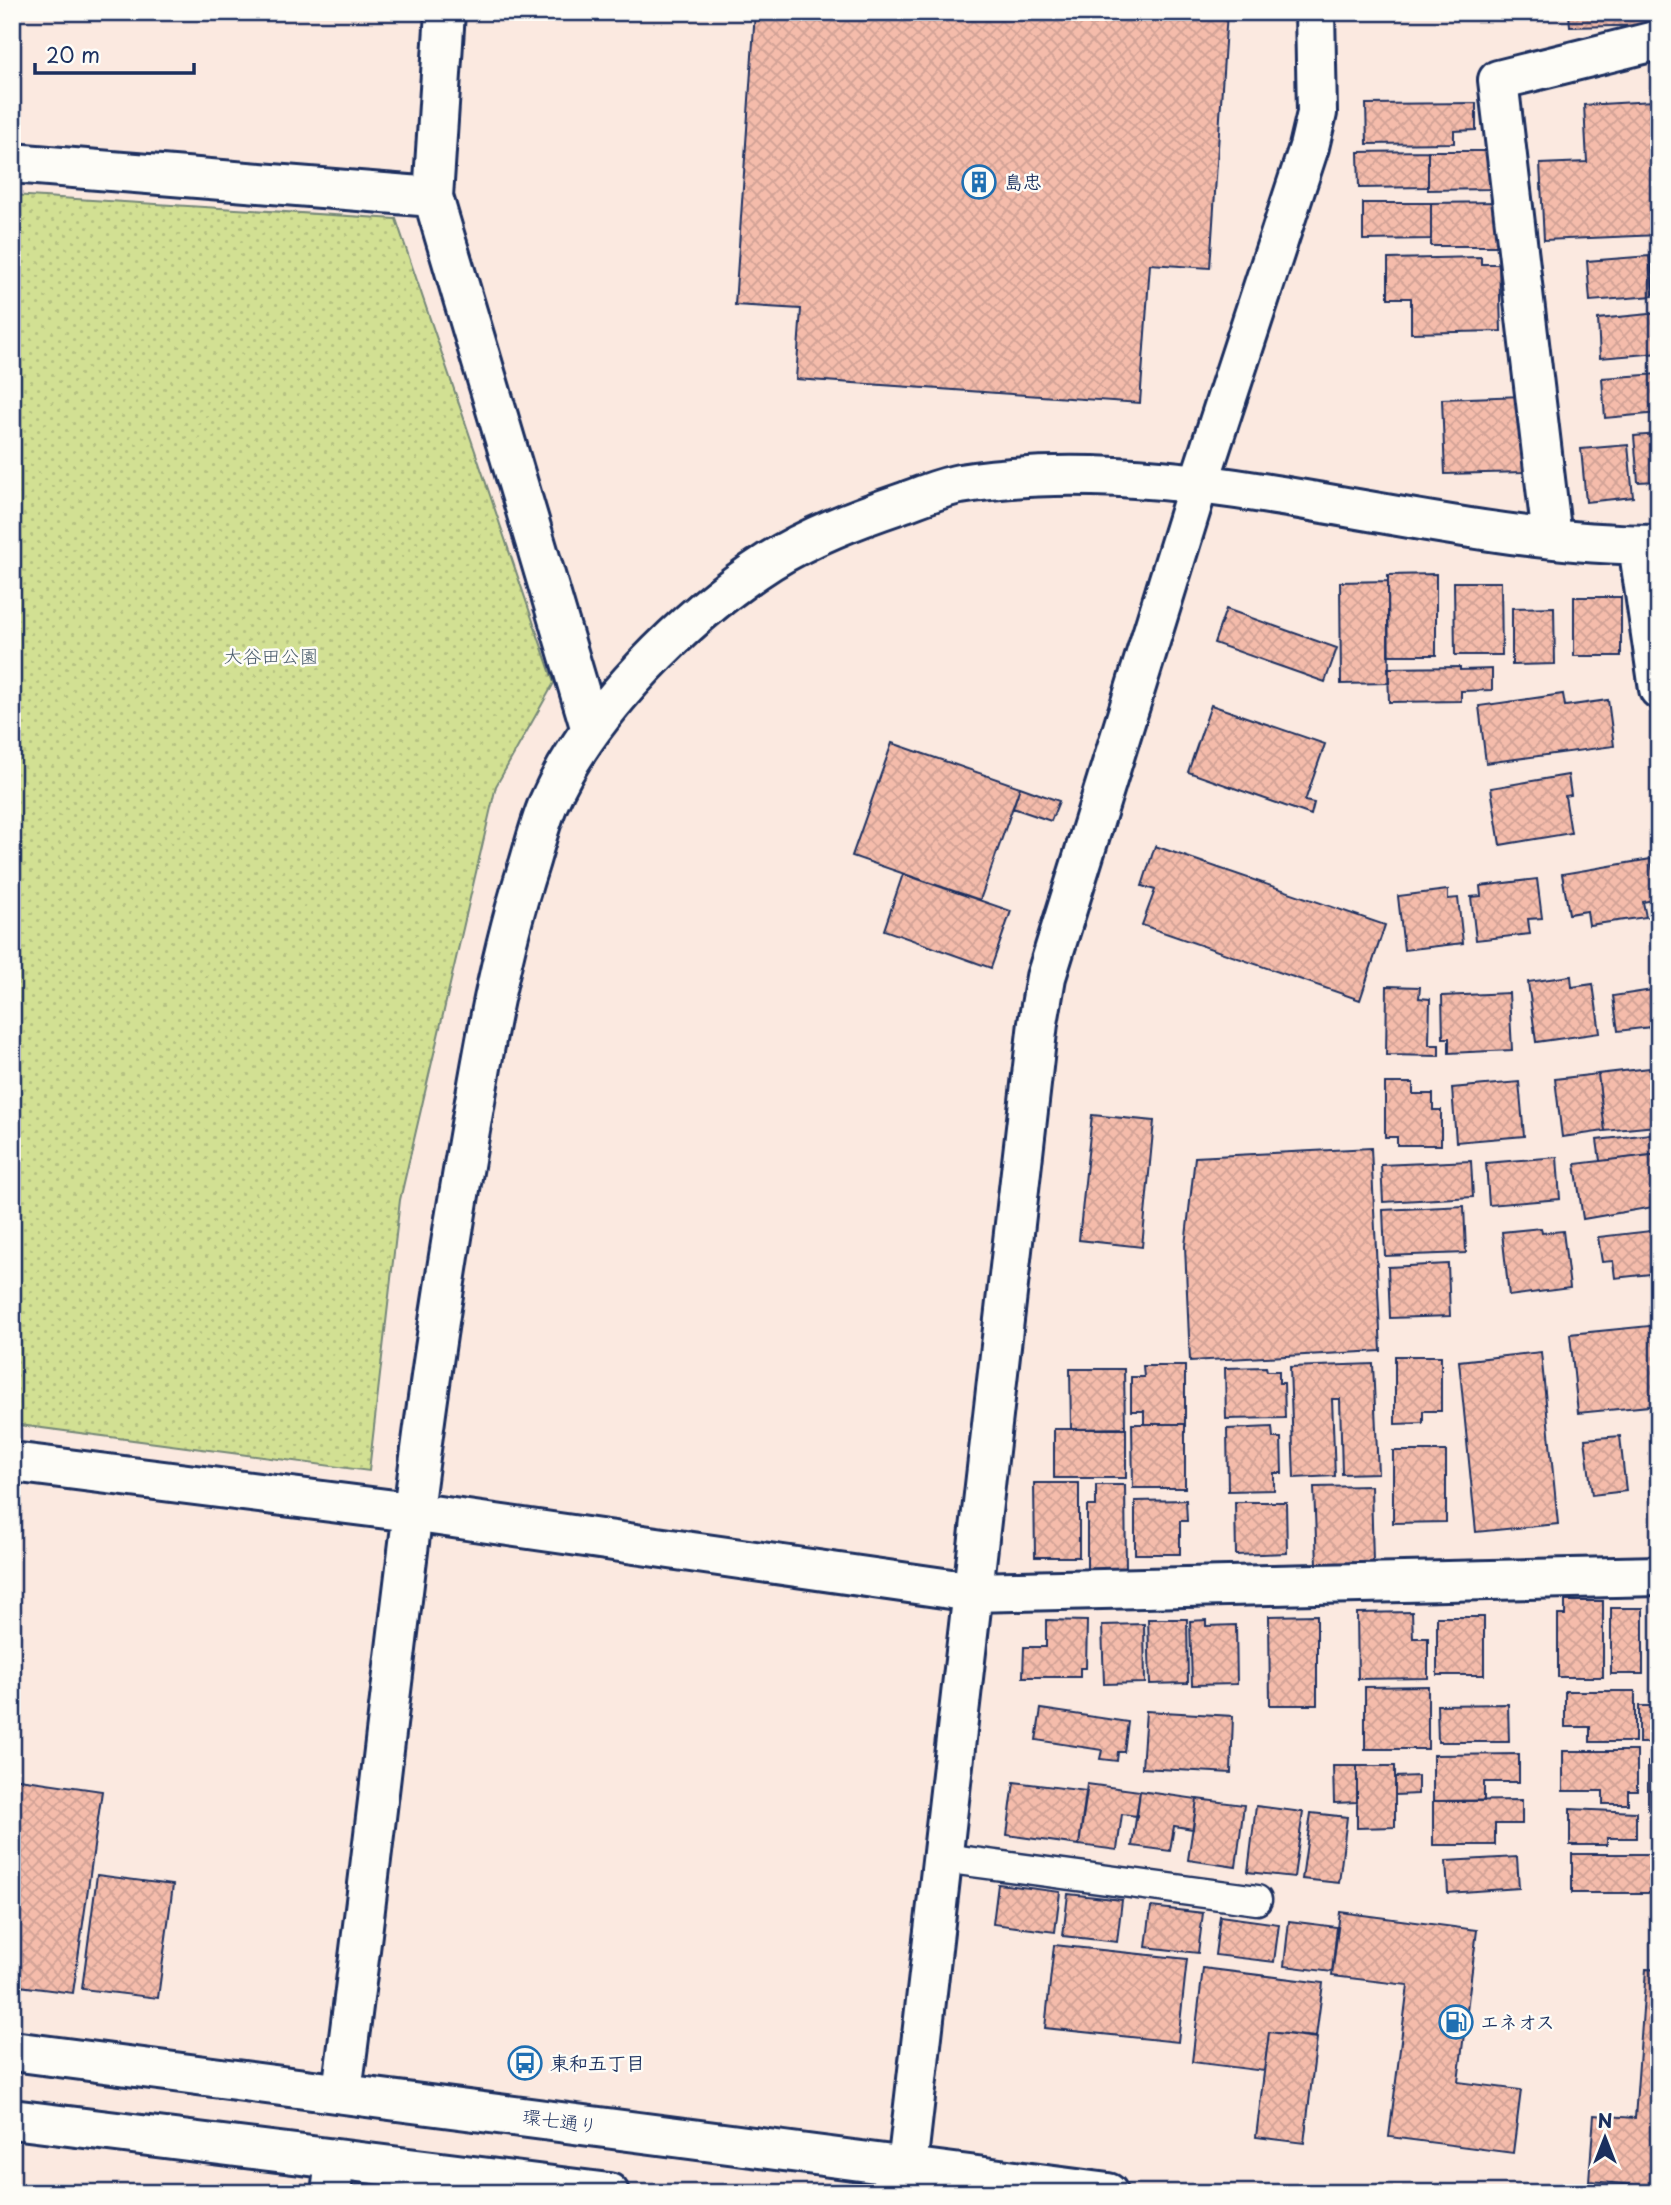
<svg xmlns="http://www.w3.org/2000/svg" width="1671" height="2205" font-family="'Playpen Sans','Klee One',sans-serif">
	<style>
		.grass { fill: url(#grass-dots); stroke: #768878; stroke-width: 2 }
		.building { fill: url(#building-cross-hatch); stroke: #1b2f5e; stroke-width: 2 }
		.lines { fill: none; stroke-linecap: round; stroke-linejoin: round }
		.service-casing { stroke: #1b2f5e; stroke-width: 33 }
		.minor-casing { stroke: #1b2f5e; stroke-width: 44 }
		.tertiary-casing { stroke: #1b2f5e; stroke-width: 44 }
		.primary-casing { stroke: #1b2f5e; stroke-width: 44 }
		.service { stroke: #fdfcf7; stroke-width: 28 }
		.minor { stroke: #fdfcf7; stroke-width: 38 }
		.tertiary { stroke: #fdfcf7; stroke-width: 38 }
		.primary { stroke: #fdfcf7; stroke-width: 38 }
		.labels { text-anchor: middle; stroke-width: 5; stroke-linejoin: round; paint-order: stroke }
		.poi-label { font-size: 19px; font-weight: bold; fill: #1b2f5e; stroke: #fdfcf7; text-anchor: start }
		.park-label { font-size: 19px; fill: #495b6b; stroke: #fdfcf7 }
		.street-label { font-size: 19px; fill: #1b2f5e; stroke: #fdfcf7 }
	</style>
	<defs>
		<pattern id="grass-dots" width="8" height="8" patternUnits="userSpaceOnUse" patternTransform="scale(1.75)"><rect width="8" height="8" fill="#d2e093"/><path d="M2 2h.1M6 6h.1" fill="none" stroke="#b4c081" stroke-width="1.8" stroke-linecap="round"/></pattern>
		<pattern id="building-cross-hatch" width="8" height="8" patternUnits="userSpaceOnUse" patternTransform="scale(1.75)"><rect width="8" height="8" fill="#f5bcab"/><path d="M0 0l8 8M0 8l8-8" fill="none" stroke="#d1a296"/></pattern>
	</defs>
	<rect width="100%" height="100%" fill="#fbe9e0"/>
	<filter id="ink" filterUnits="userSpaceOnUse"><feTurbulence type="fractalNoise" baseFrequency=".0143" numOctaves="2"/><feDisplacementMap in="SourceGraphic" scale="14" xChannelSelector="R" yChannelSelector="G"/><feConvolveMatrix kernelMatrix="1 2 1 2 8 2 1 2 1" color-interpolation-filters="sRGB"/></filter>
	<g filter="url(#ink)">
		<path class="grass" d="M 12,195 L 396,219 L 554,683 L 496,786 L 400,1200 L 369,1471 L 12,1424 Z"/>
		<path class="building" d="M 755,12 L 1227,12 L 1210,268 L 1150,264 L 1140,403 L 796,379 L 801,309 L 735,305 Z
			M 1569,12 L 1659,12 L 1659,25 L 1570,27 Z
			M 1653,101 L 1659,149 L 1659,235 L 1544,240 L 1540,164 L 1587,162 L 1584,105 Z
			M 1476,103 L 1476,130 L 1454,131 L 1454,143 L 1367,144 L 1366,104 Z
			M 1428,151 L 1428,187 L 1359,188 L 1358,152 Z
			M 1428,151 L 1489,151 L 1490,189 L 1428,190 Z
			M 1498,202 L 1499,246 L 1431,246 L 1431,203 Z
			M 1363,203 L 1431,203 L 1431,239 L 1363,240 Z
			M 1651,254 L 1659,254 L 1659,294 L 1654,294 Z
			M 1649,256 L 1653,296 L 1590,301 L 1587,261 Z
			M 1481,257 L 1481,264 L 1499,264 L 1501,331 L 1411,333 L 1411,298 L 1388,298 L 1388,259 Z
			M 1659,313 L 1659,353 L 1600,358 L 1598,319 Z
			M 1659,374 L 1659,413 L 1605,418 L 1602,378 Z
			M 1523,396 L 1525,472 L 1445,474 L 1442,399 Z
			M 1659,434 L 1659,481 L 1638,482 L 1634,436 Z
			M 1628,445 L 1633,497 L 1586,502 L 1581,449 Z
			M 1436,574 L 1436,655 L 1388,655 L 1388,575 Z
			M 1388,581 L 1389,683 L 1341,684 L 1340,582 Z
			M 1454,582 L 1501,582 L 1502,655 L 1455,655 Z
			M 1574,597 L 1621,597 L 1621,656 L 1574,656 Z
			M 1554,607 L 1555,664 L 1512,665 L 1512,608 Z
			M 1226,609 L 1337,648 L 1325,682 L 1214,643 Z
			M 1460,667 L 1460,670 L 1492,669 L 1492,690 L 1461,691 L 1461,701 L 1389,702 L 1388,668 Z
			M 1563,694 L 1565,706 L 1608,700 L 1614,746 L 1486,763 L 1479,706 Z
			M 1211,705 L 1325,744 L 1305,801 L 1314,803 L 1311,815 L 1188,772 Z
			M 892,743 L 1020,787 L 980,900 L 852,856 Z
			M 1568,775 L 1571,795 L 1565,796 L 1571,833 L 1500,845 L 1491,788 Z
			M 1020,787 L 1059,801 L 1051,821 L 1013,808 Z
			M 1155,846 L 1385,925 L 1360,1000 L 1142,925 L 1155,890 L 1142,886 Z
			M 1651,859 L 1658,899 L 1643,902 L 1646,917 L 1589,925 L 1587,911 L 1569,914 L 1562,874 Z
			M 903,874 L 1011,911 L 991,968 L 884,930 Z
			M 1537,879 L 1542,918 L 1528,919 L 1530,934 L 1476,940 L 1471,897 L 1481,896 L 1480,886 Z
			M 1448,890 L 1448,899 L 1458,898 L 1463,943 L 1404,950 L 1398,896 Z
			M 1571,976 L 1572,987 L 1593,984 L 1600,1033 L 1536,1042 L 1528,982 Z
			M 1387,986 L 1420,987 L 1419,998 L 1430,999 L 1429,1045 L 1439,1045 L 1439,1056 L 1386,1055 Z
			M 1659,989 L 1659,1026 L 1618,1031 L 1613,996 Z
			M 1509,993 L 1512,1050 L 1449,1053 L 1449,1038 L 1443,1038 L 1442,996 Z
			M 1649,1068 L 1650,1073 L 1659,1072 L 1656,1126 L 1605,1131 L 1598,1074 Z
			M 1598,1074 L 1605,1131 L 1562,1137 L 1555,1079 Z
			M 1519,1082 L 1524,1136 L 1456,1142 L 1452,1088 Z
			M 1385,1083 L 1413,1083 L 1413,1094 L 1433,1094 L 1433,1110 L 1441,1110 L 1441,1145 L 1397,1145 L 1397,1137 L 1385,1137 Z
			M 1092,1115 L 1154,1121 L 1142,1247 L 1079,1240 Z
			M 1659,1133 L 1659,1154 L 1600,1161 L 1597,1140 Z
			M 1371,1148 L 1381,1351 L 1190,1361 L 1185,1246 L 1195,1157 Z
			M 1659,1154 L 1659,1206 L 1583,1219 L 1575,1164 Z
			M 1557,1157 L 1560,1199 L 1489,1205 L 1486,1163 Z
			M 1471,1161 L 1473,1197 L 1383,1202 L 1381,1165 Z
			M 1464,1206 L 1466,1253 L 1385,1256 L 1383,1210 Z
			M 1541,1228 L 1542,1233 L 1563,1231 L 1570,1288 L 1509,1296 L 1502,1232 Z
			M 1659,1230 L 1659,1273 L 1615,1278 L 1613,1261 L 1602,1262 L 1598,1237 Z
			M 1448,1264 L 1450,1316 L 1390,1318 L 1388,1267 Z
			M 1659,1325 L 1659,1405 L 1578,1413 L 1570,1334 Z
			M 1541,1352 L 1558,1524 L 1476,1532 L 1459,1361 Z
			M 1395,1356 L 1441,1356 L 1441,1411 L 1423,1411 L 1423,1423 L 1395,1424 Z
			M 1373,1364 L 1378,1473 L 1342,1474 L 1340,1399 L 1332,1399 L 1335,1476 L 1294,1478 L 1290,1367 Z
			M 1143,1366 L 1185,1366 L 1185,1424 L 1144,1424 L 1144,1411 L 1131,1411 L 1131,1377 L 1144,1377 Z
			M 1266,1367 L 1267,1371 L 1279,1371 L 1279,1383 L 1284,1383 L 1285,1418 L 1226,1419 L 1225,1368 Z
			M 1070,1369 L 1124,1369 L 1125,1428 L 1071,1429 Z
			M 1132,1424 L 1185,1424 L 1185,1488 L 1133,1488 Z
			M 1272,1427 L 1273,1438 L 1281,1438 L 1282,1473 L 1274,1473 L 1274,1490 L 1228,1491 L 1227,1429 Z
			M 1054,1429 L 1126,1429 L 1126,1478 L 1054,1478 Z
			M 1620,1436 L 1626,1491 L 1592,1495 L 1585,1439 Z
			M 1393,1451 L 1446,1451 L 1446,1522 L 1393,1523 Z
			M 1034,1483 L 1079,1483 L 1079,1557 L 1035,1557 Z
			M 1096,1485 L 1125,1485 L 1126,1569 L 1087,1569 L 1087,1506 L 1096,1506 Z
			M 1371,1486 L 1373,1562 L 1317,1564 L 1314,1487 Z
			M 1186,1500 L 1187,1521 L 1180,1521 L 1180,1554 L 1135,1554 L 1135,1501 Z
			M 1235,1502 L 1286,1502 L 1287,1553 L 1236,1555 Z
			M 1565,1601 L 1603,1601 L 1603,1677 L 1558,1677 L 1558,1615 L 1565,1615 Z
			M 1611,1608 L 1643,1608 L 1643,1674 L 1611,1674 Z
			M 1412,1612 L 1413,1638 L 1428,1638 L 1428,1678 L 1358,1679 L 1357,1613 Z
			M 1317,1615 L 1317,1705 L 1270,1705 L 1269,1616 Z
			M 1437,1617 L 1484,1617 L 1484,1675 L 1437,1675 Z
			M 1148,1619 L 1187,1619 L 1188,1683 L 1150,1684 Z
			M 1046,1620 L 1087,1621 L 1086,1668 L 1080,1668 L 1080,1677 L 1023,1677 L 1024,1647 L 1046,1647 Z
			M 1206,1620 L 1206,1626 L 1236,1625 L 1237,1684 L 1192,1685 L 1190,1621 Z
			M 1144,1624 L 1145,1683 L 1104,1684 L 1102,1625 Z
			M 1428,1686 L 1428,1749 L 1365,1749 L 1365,1687 Z
			M 1565,1691 L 1635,1691 L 1635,1742 L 1590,1742 L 1590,1727 L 1565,1727 Z
			M 1508,1704 L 1509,1742 L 1438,1742 L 1437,1705 Z
			M 1639,1706 L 1659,1706 L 1659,1743 L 1639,1743 Z
			M 1041,1709 L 1128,1722 L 1124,1752 L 1118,1752 L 1117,1761 L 1100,1759 L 1102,1750 L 1036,1740 Z
			M 1146,1711 L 1233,1716 L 1231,1773 L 1142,1768 Z
			M 1563,1751 L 1637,1751 L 1637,1791 L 1628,1791 L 1628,1804 L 1603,1804 L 1603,1791 L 1563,1791 Z
			M 1519,1754 L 1519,1782 L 1484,1782 L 1484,1801 L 1433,1801 L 1433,1755 Z
			M 1648,1762 L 1659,1762 L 1659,1809 L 1648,1809 Z
			M 1333,1766 L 1357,1766 L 1357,1802 L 1334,1803 Z
			M 1357,1766 L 1395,1766 L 1395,1827 L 1357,1828 Z
			M 1418,1776 L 1418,1794 L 1395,1795 L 1395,1777 Z
			M 12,1778 L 102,1791 L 73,1993 L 12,1985 Z
			M 1014,1782 L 1087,1791 L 1079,1845 L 1007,1835 Z
			M 1087,1784 L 1140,1791 L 1137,1816 L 1122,1814 L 1117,1850 L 1079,1845 Z
			M 1140,1791 L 1197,1799 L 1193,1829 L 1174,1826 L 1170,1851 L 1132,1846 Z
			M 1197,1799 L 1244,1805 L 1236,1867 L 1188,1860 Z
			M 1522,1800 L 1522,1824 L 1495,1824 L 1495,1845 L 1433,1845 L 1433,1801 Z
			M 1256,1806 L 1303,1812 L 1294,1877 L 1248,1872 Z
			M 1570,1809 L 1636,1812 L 1636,1838 L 1607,1838 L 1607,1845 L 1570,1845 Z
			M 1311,1813 L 1347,1817 L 1339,1883 L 1302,1879 Z
			M 1572,1854 L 1652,1854 L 1652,1893 L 1572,1893 Z
			M 1517,1857 L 1519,1888 L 1448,1893 L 1446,1861 Z
			M 97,1875 L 173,1885 L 158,1998 L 82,1989 Z
			M 998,1884 L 1060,1892 L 1055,1932 L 993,1924 Z
			M 1068,1894 L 1122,1900 L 1117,1942 L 1063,1936 Z
			M 1151,1907 L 1203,1913 L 1198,1953 L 1146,1947 Z
			M 1340,1912 L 1477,1930 L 1458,2082 L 1521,2090 L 1513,2153 L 1389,2137 L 1408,1985 L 1332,1976 Z
			M 1220,1916 L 1279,1924 L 1274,1962 L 1215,1955 Z
			M 1289,1921 L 1337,1927 L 1332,1972 L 1284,1966 Z
			M 1054,1945 L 1187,1959 L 1178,2042 L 1045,2028 Z
			M 1203,1968 L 1323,1983 L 1316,2037 L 1269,2032 L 1264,2071 L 1192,2062 Z
			M 1646,1969 L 1659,1970 L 1659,2187 L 1589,2181 L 1594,2115 L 1635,2118 Z
			M 1269,2032 L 1317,2038 L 1304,2143 L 1256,2137 Z"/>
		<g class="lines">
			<defs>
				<path id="service" d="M 943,1858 L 1257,1900"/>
				<path id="minor" d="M 445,12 L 433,197 L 591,730
					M 12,163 L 433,197
					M 1552,538 L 1498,80 L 1659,40
					M 1638,545 L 1659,689
					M 12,1462 L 411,1512 L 972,1592 L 1659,1576
					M 342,2091 C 383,1786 410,1480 462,1177 C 480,1073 496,965 529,864 C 535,844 540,823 548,804 C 588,712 687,614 770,561 C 810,536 855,519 899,504 C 919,497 939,488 960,484 C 1192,447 1427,545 1659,545
					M 331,2193 L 335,2161"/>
				<path id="tertiary" d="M 904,2193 L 1038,1023 L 1046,977 L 1198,486 L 1309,147 L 1317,113 L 1315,12"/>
				<path id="primary" d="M 12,2051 C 378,2095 743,2146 1108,2193
					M 12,2119 L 609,2193"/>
			</defs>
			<use href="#service" class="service-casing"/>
			<use href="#minor" class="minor-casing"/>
			<use href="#tertiary" class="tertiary-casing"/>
			<use href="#primary" class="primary-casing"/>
			<use href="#service" class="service"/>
			<use href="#minor" class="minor"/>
			<use href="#tertiary" class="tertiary"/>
			<use href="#primary" class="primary"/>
		</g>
	</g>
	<defs>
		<symbol id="building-ring" viewBox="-11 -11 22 22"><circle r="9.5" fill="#fdfcf7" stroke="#1f6fb2" stroke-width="1.5"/><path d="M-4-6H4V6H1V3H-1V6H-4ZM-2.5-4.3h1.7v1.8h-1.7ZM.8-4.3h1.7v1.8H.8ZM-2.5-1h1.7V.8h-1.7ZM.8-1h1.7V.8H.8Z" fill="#1f6fb2"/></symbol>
		<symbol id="fuel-ring" viewBox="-11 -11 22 22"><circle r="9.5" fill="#fdfcf7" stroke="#1f6fb2" stroke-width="1.5"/><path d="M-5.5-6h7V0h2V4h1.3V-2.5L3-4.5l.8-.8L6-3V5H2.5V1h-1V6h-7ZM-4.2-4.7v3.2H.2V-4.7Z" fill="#1f6fb2"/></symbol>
		<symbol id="bus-ring" viewBox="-11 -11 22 22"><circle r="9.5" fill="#fdfcf7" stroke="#1f6fb2" stroke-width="1.5"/><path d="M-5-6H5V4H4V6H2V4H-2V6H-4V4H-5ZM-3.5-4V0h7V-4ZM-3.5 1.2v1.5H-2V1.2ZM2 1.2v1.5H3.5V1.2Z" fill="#1f6fb2"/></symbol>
	</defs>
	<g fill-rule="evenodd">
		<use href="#building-ring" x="960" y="163" width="38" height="38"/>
		<use href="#fuel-ring" x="1437" y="2003" width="38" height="38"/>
		<use href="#bus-ring" x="506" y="2044" width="38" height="38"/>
	</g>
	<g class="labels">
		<g class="poi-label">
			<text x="1004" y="189">島忠</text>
			<text x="1480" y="2029">エネオス</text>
			<text x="550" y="2070">東和五丁目</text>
		</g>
		<g class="park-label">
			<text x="271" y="663">大谷田公園</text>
		</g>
		<g class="street-label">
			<text transform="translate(560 2121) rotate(8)" y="7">環七通り</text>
		</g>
	</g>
	<rect width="1671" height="2205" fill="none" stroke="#fdfcf7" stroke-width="42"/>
	<rect x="21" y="21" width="1629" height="2163" fill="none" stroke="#1b2f5e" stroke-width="2.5" filter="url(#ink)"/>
	<g transform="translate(1605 2138)" stroke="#fdfcf7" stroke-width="5" paint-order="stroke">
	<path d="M0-5L12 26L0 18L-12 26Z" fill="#1b2f5e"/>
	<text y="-10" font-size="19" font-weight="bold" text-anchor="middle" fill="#1b2f5e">N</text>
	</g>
	<path d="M35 63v10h159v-10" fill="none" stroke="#1b2f5e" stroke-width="3.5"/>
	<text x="46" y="63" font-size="21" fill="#1b2f5e" stroke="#fdfcf7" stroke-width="5" paint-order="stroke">20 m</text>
</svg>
